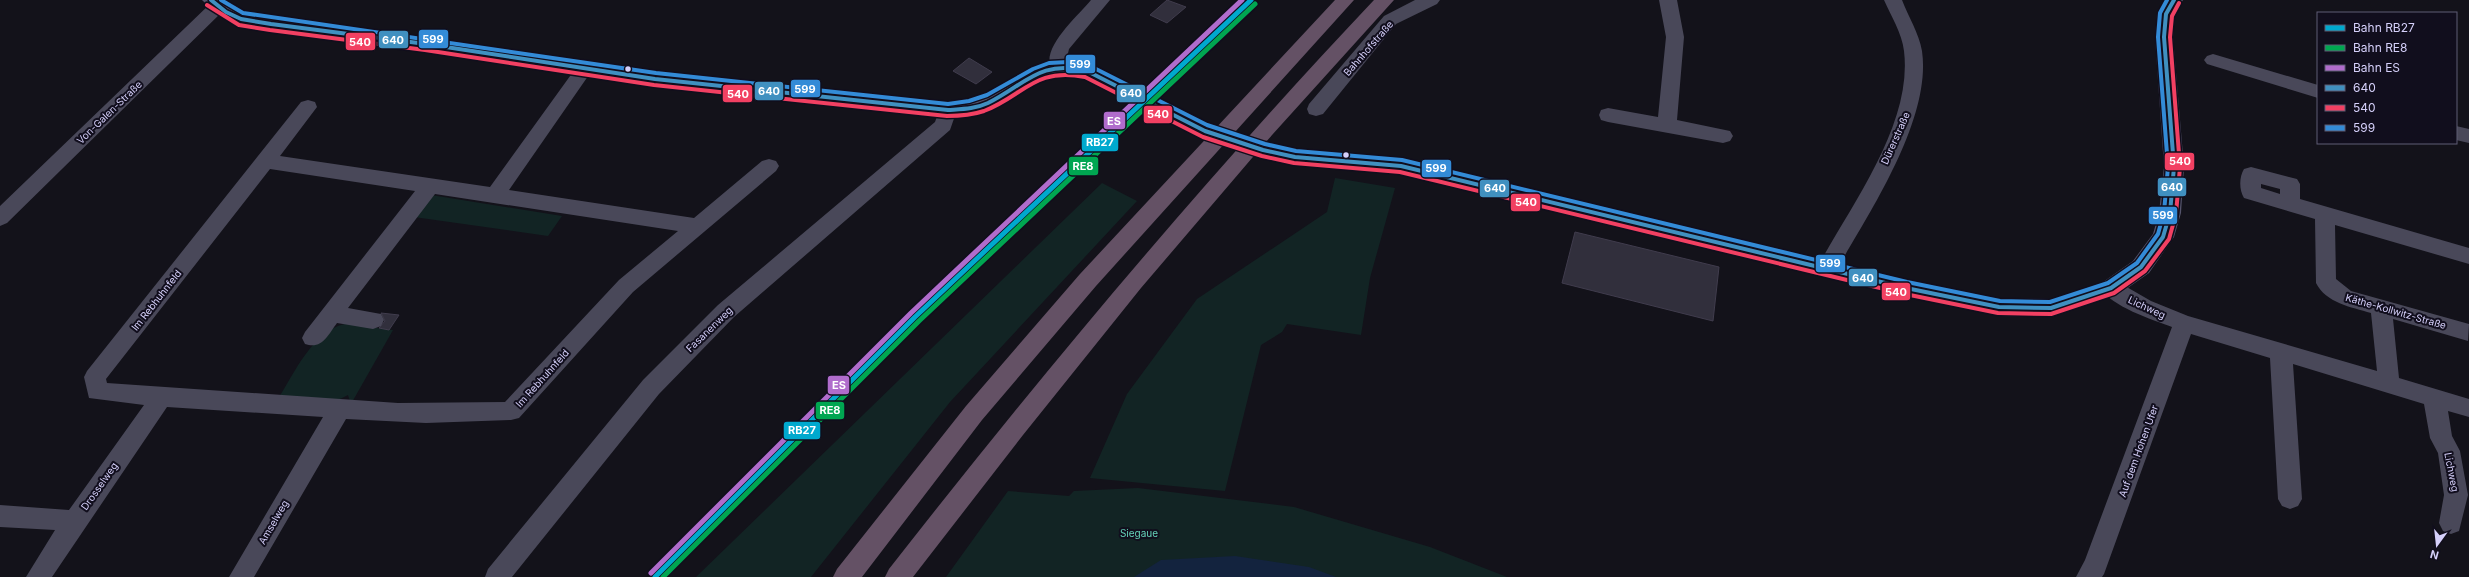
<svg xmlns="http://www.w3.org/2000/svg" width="2469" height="577" font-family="Inter,sans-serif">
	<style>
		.green { fill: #122424 }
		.water { fill: #13233e }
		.building { fill: #312f3c; stroke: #403c4d }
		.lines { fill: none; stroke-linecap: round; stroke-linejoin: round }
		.street { fill: #494859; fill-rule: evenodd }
		.secondary { fill: #55546c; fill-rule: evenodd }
		.highway { fill: #645165; fill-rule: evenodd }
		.bus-1-casing { stroke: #110e1d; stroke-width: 7 }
		.bus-2-casing { stroke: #110e1d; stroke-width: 7 }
		.bus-3-casing { stroke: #110e1d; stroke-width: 7 }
		.bus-1 { stroke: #4090c0; stroke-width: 4 }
		.bus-2 { stroke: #f24062; stroke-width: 4 }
		.bus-3 { stroke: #338bd7; stroke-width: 4 }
		.rail-1-casing { stroke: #110e1d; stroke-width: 8 }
		.rail-2-casing { stroke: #110e1d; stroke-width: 8 }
		.rail-3-casing { stroke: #110e1d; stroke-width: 8 }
		.rail-1 { stroke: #00a9ce; stroke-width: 5 }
		.rail-2 { stroke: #00a651; stroke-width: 5 }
		.rail-3 { stroke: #b06ccc; stroke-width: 5 }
		.bus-dot { fill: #d5d0fa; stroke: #110e1d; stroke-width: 1.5 }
		.labels { text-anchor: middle; stroke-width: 4; stroke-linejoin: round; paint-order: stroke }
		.street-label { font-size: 10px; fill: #d5d0fa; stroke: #110e1d }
		.park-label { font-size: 10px; fill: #64d1b8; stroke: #110e1d }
		.line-badge { stroke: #110e1d; stroke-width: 1.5 }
		.badge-label { font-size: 11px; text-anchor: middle; font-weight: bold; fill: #fff }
	</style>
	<rect width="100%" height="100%" fill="#13121a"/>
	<path class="green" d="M 1335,178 L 1395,188 L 1370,278 L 1361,335 L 1287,324 L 1282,332 L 1261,345 L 1225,491 L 1090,478 L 1127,394 L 1197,299 L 1327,212 Z
		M 1102,183 L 1137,201 L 950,402 L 811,577 L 696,577 Z
		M 431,195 L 562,216 L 548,236 L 414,217 Z
		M 345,324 L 393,330 L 351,404 L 348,395 L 340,399 L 278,399 C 294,374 313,330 345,324 Z
		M 1138,488 L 1294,507 L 1430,547 L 1507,577 L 946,577 L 1008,491 L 1069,496 L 1074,491 Z"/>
	<path class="water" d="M 1235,556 L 1309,567 L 1336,577 L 1134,577 L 1161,560 Z"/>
	<path class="building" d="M 1167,0 L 1186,7 L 1167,23 L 1150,15 Z
		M 969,58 L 992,72 L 976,84 L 953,71 Z
		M 1575,232 L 1719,267 L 1713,321 L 1562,283 Z
		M 381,313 L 399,315 L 389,330 L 379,328 L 385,321 Z"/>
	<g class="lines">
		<path class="street" d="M 218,0 L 224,2 L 227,6 L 224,10 L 7,223 L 0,226 L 0,206 L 212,2 Z
			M 1091,0 L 1110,0 L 1069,49 L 1064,70 L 1058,72 L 1052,70 C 1039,49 1078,16 1091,0 Z
			M 1415,0 L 1440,0 L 1437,4 L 1396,24 L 1323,114 L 1316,116 L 1309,114 L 1307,109 L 1309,104 L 1384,16 Z
			M 1659,0 L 1677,0 L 1684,37 L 1677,120 L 1730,131 L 1733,136 L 1730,141 L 1723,143 L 1608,122 L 1601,120 L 1599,115 L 1601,110 L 1608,108 L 1658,117 L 1666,37 Z
			M 1884,0 L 1902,0 C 1908,16 1919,33 1922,51 C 1932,120 1868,215 1834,274 L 1827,276 L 1820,274 L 1817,268 C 1850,206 1913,125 1904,51 C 1902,33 1891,16 1884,0 Z
			M 2213,54 L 2318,85 L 2318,98 L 2207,64 L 2204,60 L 2207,56 Z
			M 584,63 L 590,65 L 593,69 L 509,190 L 694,218 L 762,161 L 769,159 L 776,161 L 779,166 L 776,171 L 633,292 L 519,418 L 511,420 L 426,423 L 346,419 L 254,577 L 229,577 L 323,417 L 167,407 L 52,577 L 26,577 L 55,530 L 0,527 L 0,505 L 69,510 L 144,405 L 89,398 L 84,377 L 87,371 L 301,102 L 308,100 L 315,102 L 317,107 L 280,156 L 490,187 L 578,65 ZM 270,169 L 415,191 L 305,332 L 302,338 L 305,344 C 322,350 328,335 337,323 L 373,329 L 381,326 L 384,320 L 381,314 L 348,308 L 435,194 L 678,231 L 619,280 L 505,402 L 398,403 L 107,383 L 106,379 Z
			M 948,103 L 955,105 L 957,110 L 950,130 L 734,317 L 659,394 L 512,577 L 485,577 L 488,569 L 643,380 L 718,305 L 935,122 L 941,105 Z
			M 2456,126 L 2469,129 L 2469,143 L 2456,140 Z
			M 2251,167 L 2297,179 L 2300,184 L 2300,199 L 2469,248 L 2469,264 L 2335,225 L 2336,279 L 2351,291 L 2469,324 L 2468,341 L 2393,319 L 2399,378 L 2469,399 L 2469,417 L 2448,411 L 2452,436 L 2460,451 L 2468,495 L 2459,531 L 2451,534 L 2443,531 L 2439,523 L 2444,495 L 2438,453 L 2430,438 L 2424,404 L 2293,364 L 2302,499 L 2298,506 L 2290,509 L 2282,506 L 2278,499 L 2270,358 L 2191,334 L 2104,574 L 2102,577 L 2076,577 L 2085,560 L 2172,327 C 2153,320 2110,306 2101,288 L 2104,282 L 2111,280 L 2118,282 L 2151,301 L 2188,316 L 2377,371 L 2371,313 C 2351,307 2326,303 2316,283 L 2315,219 L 2244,198 C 2239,190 2239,177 2244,169 ZM 2261,184 L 2280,189 L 2280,194 L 2261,188 Z"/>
		<path class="secondary" d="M 202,0 L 223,0 L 245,14 L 271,18 L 426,38 L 655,72 L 948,103 L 968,102 L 980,98 L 1038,64 L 1057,59 L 1071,60 L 1094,66 L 1212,126 L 1265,143 L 1295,150 L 1401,159 L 1906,279 L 1999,298 L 2051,299 L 2103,282 L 2133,261 L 2153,234 L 2159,213 L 2164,167 L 2155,37 L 2157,14 L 2165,0 L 2183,0 L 2175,14 L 2173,37 L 2184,167 L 2181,213 L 2174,237 L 2149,273 L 2119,294 L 2051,317 L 1999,316 L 1906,297 L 1401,173 L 1295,164 L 1263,157 L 1198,136 L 1080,76 C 1043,65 1025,93 994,108 C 979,115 964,117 948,117 L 655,86 L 426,50 L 271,30 L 234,23 L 219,16 Z"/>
		<path class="highway" d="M 1335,0 L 1354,0 L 1096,286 L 982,420 L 862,577 L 833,577 L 837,569 L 966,406 L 1080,274 Z
			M 1374,0 L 1394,0 L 1264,144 L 1141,288 L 1023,435 L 913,577 L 885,577 L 889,569 C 1043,372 1203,181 1374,0 Z"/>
		<defs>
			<path id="bus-1" d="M 211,0 L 226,12 L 241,19 L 271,24 L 426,44 L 655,79 L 948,110 C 962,109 975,109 988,103 C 1026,84 1040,59 1087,71 L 1205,131 L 1263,150 L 1295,157 L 1401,166 L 1906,288 L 1999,307 L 2051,308 L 2111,288 L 2141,267 L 2163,237 L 2170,213 L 2174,167 L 2164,37 L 2166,14 L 2174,0"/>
			<path id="bus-2" d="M 207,5 L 239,25 L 270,30 L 425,50 L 654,85 L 947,116 C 959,116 972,115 984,111 C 1025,95 1034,67 1085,77 L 1203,137 L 1262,156 L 1294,163 L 1400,172 L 1905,294 L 1998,313 L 2051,314 L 2114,293 L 2145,271 L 2169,239 L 2176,214 L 2180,167 L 2170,37 L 2172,16 L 2179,3"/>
			<path id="bus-3" d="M 221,0 L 243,13 L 656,73 L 948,104 L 969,101 L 987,95 L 1033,69 L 1049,63 L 1068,62 L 1090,66 L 1207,125 L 1265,144 L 1296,151 L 1402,160 L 1907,282 L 2000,301 L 2050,302 L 2108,283 L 2137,263 L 2158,234 L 2164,212 L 2168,167 L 2158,37 L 2160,13 L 2167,0"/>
		</defs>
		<use href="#bus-1" class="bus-1-casing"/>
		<use href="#bus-2" class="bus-2-casing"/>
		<use href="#bus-3" class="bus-3-casing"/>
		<use href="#bus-1" class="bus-1"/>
		<use href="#bus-2" class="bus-2"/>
		<use href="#bus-3" class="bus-3"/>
		<defs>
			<path id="rail-1" d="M 655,577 L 915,317 L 1251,0"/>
			<path id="rail-2" d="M 663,577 L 919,321 L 1255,4"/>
			<path id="rail-3" d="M 651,573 L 911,313 L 1242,0"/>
		</defs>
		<use href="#rail-1" class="rail-1-casing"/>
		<use href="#rail-2" class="rail-2-casing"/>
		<use href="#rail-3" class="rail-3-casing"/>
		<use href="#rail-1" class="rail-1"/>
		<use href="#rail-2" class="rail-2"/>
		<use href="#rail-3" class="rail-3"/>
	</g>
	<g class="bus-dot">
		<circle cx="628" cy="69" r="3.5"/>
		<circle cx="1346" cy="155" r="3.5"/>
	</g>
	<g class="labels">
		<g class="street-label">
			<text transform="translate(1368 48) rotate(-49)" y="4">Bahnhofstraße</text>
			<text transform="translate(109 112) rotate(-44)" y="4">Von-Galen-Straße</text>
			<text transform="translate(1895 138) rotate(-66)" y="4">Dürerstraße</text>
			<text transform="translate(156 300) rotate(-52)" y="4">Im Rebhuhnfeld</text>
			<text transform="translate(2147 307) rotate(25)" y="4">Lichweg</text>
			<text transform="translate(2396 311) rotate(16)" y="4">Käthe-Kollwitz-Straße</text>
			<text transform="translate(709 329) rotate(-44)" y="4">Fasanenweg</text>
			<text transform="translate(542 378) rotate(-48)" y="4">Im Rebhuhnfeld</text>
			<text transform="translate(2138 451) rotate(-70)" y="4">Auf dem Hohen Ufer</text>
			<text transform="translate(2452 472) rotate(79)" y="4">Lichweg</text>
			<text transform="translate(99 486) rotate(-55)" y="4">Drosselweg</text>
			<text transform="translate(273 522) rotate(-60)" y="4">Amselweg</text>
		</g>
		<g class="park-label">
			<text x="1139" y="537">Siegaue</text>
		</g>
	</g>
	<g class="line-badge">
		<rect x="418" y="29" width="31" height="20" rx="4" fill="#338bd7"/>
		<rect x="378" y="30" width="31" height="19" rx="4" fill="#4090c0"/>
		<rect x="345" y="32" width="31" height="19" rx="4" fill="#f24062"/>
		<rect x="1065" y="54" width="31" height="20" rx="4" fill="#338bd7"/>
		<rect x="790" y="79" width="31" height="19" rx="4" fill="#338bd7"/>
		<rect x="754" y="81" width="30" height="20" rx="4" fill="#4090c0"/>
		<rect x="1116" y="84" width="30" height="19" rx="4" fill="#4090c0"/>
		<rect x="722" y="84" width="31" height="19" rx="4" fill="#f24062"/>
		<rect x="1143" y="105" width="30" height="19" rx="4" fill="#f24062"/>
		<rect x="1103" y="111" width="23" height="19" rx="4" fill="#b06ccc"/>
		<rect x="1081" y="133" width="38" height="19" rx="4" fill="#00a9ce"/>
		<rect x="2164" y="152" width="31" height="19" rx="4" fill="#f24062"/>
		<rect x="1068" y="156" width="31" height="20" rx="4" fill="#00a651"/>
		<rect x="1421" y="159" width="31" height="19" rx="4" fill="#338bd7"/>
		<rect x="2157" y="177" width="30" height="20" rx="4" fill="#4090c0"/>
		<rect x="1479" y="179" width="31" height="19" rx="4" fill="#4090c0"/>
		<rect x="1510" y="193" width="31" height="19" rx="4" fill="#f24062"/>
		<rect x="2148" y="206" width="30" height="19" rx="4" fill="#338bd7"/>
		<rect x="1815" y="254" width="31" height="19" rx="4" fill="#338bd7"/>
		<rect x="1848" y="268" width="30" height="19" rx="4" fill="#4090c0"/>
		<rect x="1881" y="282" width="30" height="19" rx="4" fill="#f24062"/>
		<rect x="827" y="375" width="23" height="20" rx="4" fill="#b06ccc"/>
		<rect x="815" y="401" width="30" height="19" rx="4" fill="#00a651"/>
		<rect x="783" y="421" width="38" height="19" rx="4" fill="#00a9ce"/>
	</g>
	<g class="badge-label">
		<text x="433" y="43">599</text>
		<text x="393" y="44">640</text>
		<text x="360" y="46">540</text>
		<text x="1080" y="68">599</text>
		<text x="805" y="93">599</text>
		<text x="769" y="95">640</text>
		<text x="1131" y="97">640</text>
		<text x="738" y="98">540</text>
		<text x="1158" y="118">540</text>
		<text x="1114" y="125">ES</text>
		<text x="1100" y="146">RB27</text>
		<text x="2180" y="165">540</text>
		<text x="1083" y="170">RE8</text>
		<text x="1436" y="172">599</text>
		<text x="2172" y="191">640</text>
		<text x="1495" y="192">640</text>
		<text x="1526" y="206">540</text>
		<text x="2163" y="219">599</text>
		<text x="1830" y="267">599</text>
		<text x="1863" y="282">640</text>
		<text x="1896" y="296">540</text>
		<text x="839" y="389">ES</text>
		<text x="830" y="414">RE8</text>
		<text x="802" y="434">RB27</text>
	</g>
	<rect x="2317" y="12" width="140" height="132" fill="#110e1d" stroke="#5f5c75"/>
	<rect x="2325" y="25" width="20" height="6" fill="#00a9ce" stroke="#5f5c75"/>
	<text x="2353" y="32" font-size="12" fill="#d5d0fa">Bahn RB27</text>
	<rect x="2325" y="45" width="20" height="6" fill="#00a651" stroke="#5f5c75"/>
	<text x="2353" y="52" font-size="12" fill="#d5d0fa">Bahn RE8</text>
	<rect x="2325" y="65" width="20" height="6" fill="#b06ccc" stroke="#5f5c75"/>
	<text x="2353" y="72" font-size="12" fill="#d5d0fa">Bahn ES</text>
	<rect x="2325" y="85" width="20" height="6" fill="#4090c0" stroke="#5f5c75"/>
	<text x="2353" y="92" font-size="12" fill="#d5d0fa">640</text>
	<rect x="2325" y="105" width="20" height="6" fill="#f24062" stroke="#5f5c75"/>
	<text x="2353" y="112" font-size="12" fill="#d5d0fa">540</text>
	<rect x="2325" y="125" width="20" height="6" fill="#338bd7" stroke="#5f5c75"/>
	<text x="2353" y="132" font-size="12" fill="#d5d0fa">599</text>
	<g transform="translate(2437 545) rotate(195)" stroke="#110e1d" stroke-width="3" paint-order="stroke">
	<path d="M0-3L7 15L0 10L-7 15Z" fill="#d5d0fa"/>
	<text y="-6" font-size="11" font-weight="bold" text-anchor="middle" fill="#d5d0fa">N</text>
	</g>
</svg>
